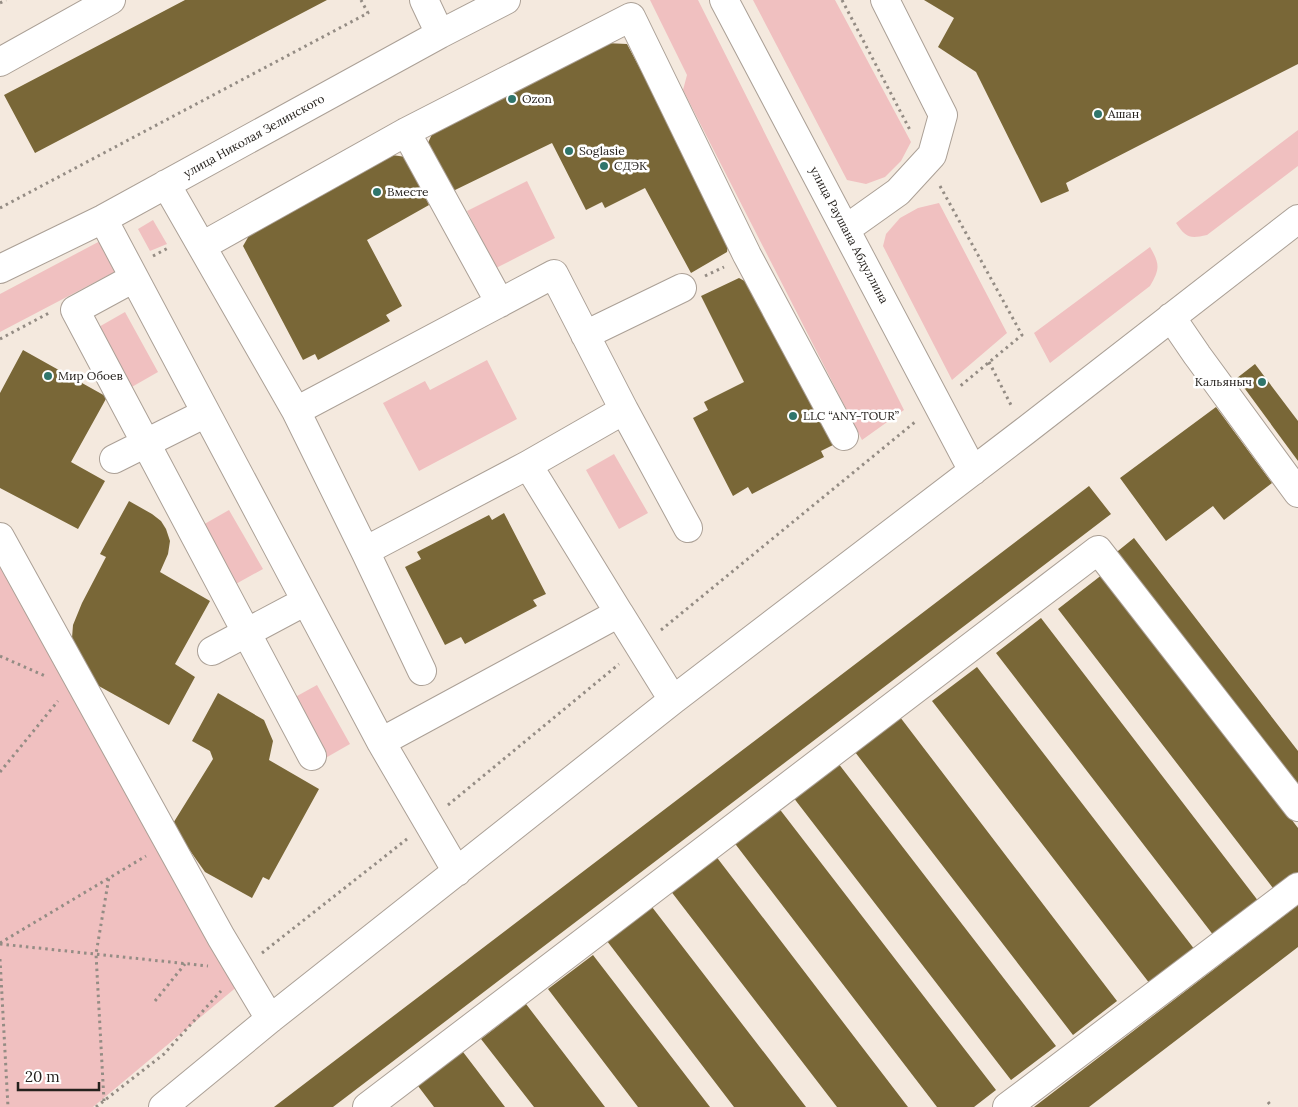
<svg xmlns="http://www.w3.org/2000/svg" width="1298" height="1107" font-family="Lora,serif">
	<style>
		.green { fill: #f0c0c0 }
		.building { fill: #796737 }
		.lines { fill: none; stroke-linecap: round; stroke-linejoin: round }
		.minor-casing { stroke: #aba096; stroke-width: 30 }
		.path { stroke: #948c84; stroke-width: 3; stroke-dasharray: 2.5 4; stroke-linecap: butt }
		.minor { stroke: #fff; stroke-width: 28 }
		.poi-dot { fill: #2f756b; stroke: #fff; stroke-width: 2 }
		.labels { text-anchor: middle; stroke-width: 5; stroke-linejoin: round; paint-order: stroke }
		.poi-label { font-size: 12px; fill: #25211d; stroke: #fff; text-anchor: start }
		.street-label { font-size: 12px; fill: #25211d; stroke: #fff }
	</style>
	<rect width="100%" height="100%" fill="#f4e9de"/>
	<path class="green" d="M 650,0 L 698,0 L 904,410 L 862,440 L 683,90 L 687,75 Z
		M 753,0 L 835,0 L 911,142 L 901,161 L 885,177 L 866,184 L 847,180 Z
		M 1298,130 L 1298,166 L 1207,235 C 1190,239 1186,238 1176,223 Z
		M 527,181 L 555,238 L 496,268 L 467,211 Z
		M 939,203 L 1007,333 L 952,380 L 883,246 L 886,234 L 900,218 L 918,208 Z
		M 153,220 L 167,244 L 150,251 L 138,229 Z
		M 102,240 L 120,269 L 0,332 L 0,294 Z
		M 1150,247 C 1160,264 1160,269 1150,286 L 1050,363 L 1034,333 Z
		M 125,312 L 158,372 L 130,388 L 97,328 Z
		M 487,360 L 517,419 L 419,471 L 383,403 L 425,381 L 430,390 Z
		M 614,454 L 648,513 L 619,529 L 586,470 Z
		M 229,510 L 263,569 L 234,585 L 201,526 Z
		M 0,563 L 245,980 L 93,1107 L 0,1107 Z
		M 317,685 L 350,744 L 322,760 L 288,701 Z"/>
	<path class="building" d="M 185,0 L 327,0 L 35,153 L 4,95 Z
		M 924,0 L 1298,0 L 1298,64 L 1066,183 L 1069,191 L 1041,203 L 976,72 L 938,47 L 954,18 Z
		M 605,43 L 627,44 L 729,237 L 727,252 L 691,273 L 645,188 L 605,208 L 602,202 L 586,210 L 552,143 L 453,191 L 427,145 L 433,132 Z
		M 392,155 L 406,157 L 429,205 L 367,240 L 402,306 L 386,315 L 390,321 L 318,360 L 315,354 L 303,360 L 243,246 L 254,227 Z
		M 739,278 L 752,285 L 833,445 L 821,451 L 824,457 L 752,494 L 748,487 L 733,496 L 693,418 L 708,410 L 704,402 L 744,382 L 701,296 Z
		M 23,350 L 107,397 L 71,462 L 105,481 L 78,529 L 0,488 L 0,393 Z
		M 1255,364 L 1298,421 L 1298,461 L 1237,378 Z
		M 1216,407 L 1272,483 L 1224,520 L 1213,506 L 1166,541 L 1120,478 Z
		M 1089,486 L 1111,514 L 333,1107 L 274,1107 Z
		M 129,501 L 152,514 L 161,521 L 166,529 L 170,541 L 168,554 L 160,572 L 210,601 L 175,664 L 195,677 L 169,725 L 88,680 L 74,653 L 72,638 L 73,625 L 82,603 L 106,557 L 100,554 Z
		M 504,513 L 546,594 L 533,600 L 537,606 L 465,644 L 461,637 L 445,645 L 405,567 L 421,559 L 417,552 L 489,515 L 492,520 Z
		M 1134,538 L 1298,751 L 1298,795 L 1113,555 Z
		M 1103,574 L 1298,828 L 1298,875 L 1276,892 L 1058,609 Z
		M 1041,618 L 1259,902 L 1214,936 L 996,653 Z
		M 977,667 L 1195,950 L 1150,984 L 932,701 Z
		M 218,693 L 264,720 L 273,741 L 269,760 L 319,789 L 269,880 L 263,877 L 252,898 L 205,872 L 172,825 L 213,759 L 210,751 L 192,741 Z
		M 900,717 L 1117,1001 L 1073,1035 L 855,752 Z
		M 838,763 L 1056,1046 L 1011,1080 L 793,797 Z
		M 778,807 L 996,1090 L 974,1107 L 937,1107 L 733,841 Z
		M 715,855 L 908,1107 L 837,1107 L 670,890 Z
		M 1298,905 L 1298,947 L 1089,1107 L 1034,1107 Z
		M 652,907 L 806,1107 L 734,1107 L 607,941 Z
		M 593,955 L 710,1107 L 638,1107 L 548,989 Z
		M 526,1004 L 605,1107 L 534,1107 L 481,1039 Z
		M 460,1048 L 505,1107 L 434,1107 L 415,1082 Z"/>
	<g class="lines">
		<defs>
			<path id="minor" d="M 424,0 L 440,34
				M 724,0 L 973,471
				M 0,62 L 111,0
				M 406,132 L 500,303
				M 166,184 L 296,411 L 554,274 L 624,410 L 528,465 L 619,613 L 381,742
				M 103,219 L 381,742 L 457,872
				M 846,229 L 898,192 L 932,155 L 943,115 L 885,0
				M 202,246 L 406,132 L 631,17 L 747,255 L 844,436
				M 0,269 L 103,219 L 440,34 L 506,0
				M 134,278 L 75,310 L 312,756
				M 1171,317 L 1197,355 L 1298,493
				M 585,335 L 682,288
				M 624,410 L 688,528
				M 296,411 L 365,551 L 422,671
				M 114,459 L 206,413
				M 0,537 L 221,937 L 270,1019
				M 365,551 L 528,465
				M 619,613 L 673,700
				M 212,651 L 306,601
				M 163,1107 L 270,1019 L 673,700 L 1025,431 L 1298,219
				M 367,1107 L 1098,550 L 1298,807
				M 1007,1107 L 1298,887"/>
		</defs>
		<use href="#minor" class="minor-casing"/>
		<path class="path" d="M 842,0 L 910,130
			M 0,3 L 6,0
			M 940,186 L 1022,335 L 959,387
			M 0,208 L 368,13 L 361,0
			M 153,256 L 170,247
			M 705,276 L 724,267
			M 0,339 L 49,313
			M 989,362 L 1012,407
			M 661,630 L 915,422
			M 0,656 L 45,676
			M 0,772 L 58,701
			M 448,805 L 619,664
			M 0,943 L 146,856
			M 0,944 L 208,966
			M 262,953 L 407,839
			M 0,959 L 8,1107
			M 155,1001 L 185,964
			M 104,1101 L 96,954 L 109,877
			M 1268,1102 L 1272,1107
			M 96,1107 L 164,1054 L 221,991"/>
		<use href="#minor" class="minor"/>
	</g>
	<g class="poi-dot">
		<circle cx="512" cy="99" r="5"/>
		<circle cx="1098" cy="114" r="5"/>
		<circle cx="569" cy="151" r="5"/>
		<circle cx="604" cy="166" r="5"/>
		<circle cx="377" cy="192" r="5"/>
		<circle cx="48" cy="376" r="5"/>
		<circle cx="1262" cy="382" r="5"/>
		<circle cx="793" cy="416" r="5"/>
	</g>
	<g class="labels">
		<g class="poi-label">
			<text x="522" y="103">Ozon</text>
			<text x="1108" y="118">Ашан</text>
			<text x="579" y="155">Soglasie</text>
			<text x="614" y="170">СДЭК</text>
			<text x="387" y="196">Вместе</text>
			<text x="58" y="380">Мир Обоев</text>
			<text x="1252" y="386" text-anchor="end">Кальяныч</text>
			<text x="803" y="420">LLC “ANY-TOUR”</text>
		</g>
		<g class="street-label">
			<text transform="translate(254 136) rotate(-29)" y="4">улица Николая Зелинского</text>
			<text transform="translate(849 235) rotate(62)" y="4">улица Раушана Абдуллина</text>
		</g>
	</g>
	<path d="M18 1082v8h81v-8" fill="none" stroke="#25211d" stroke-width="2.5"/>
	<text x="25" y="1082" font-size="15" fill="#25211d" stroke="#ffffff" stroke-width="4" paint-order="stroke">20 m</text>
</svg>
